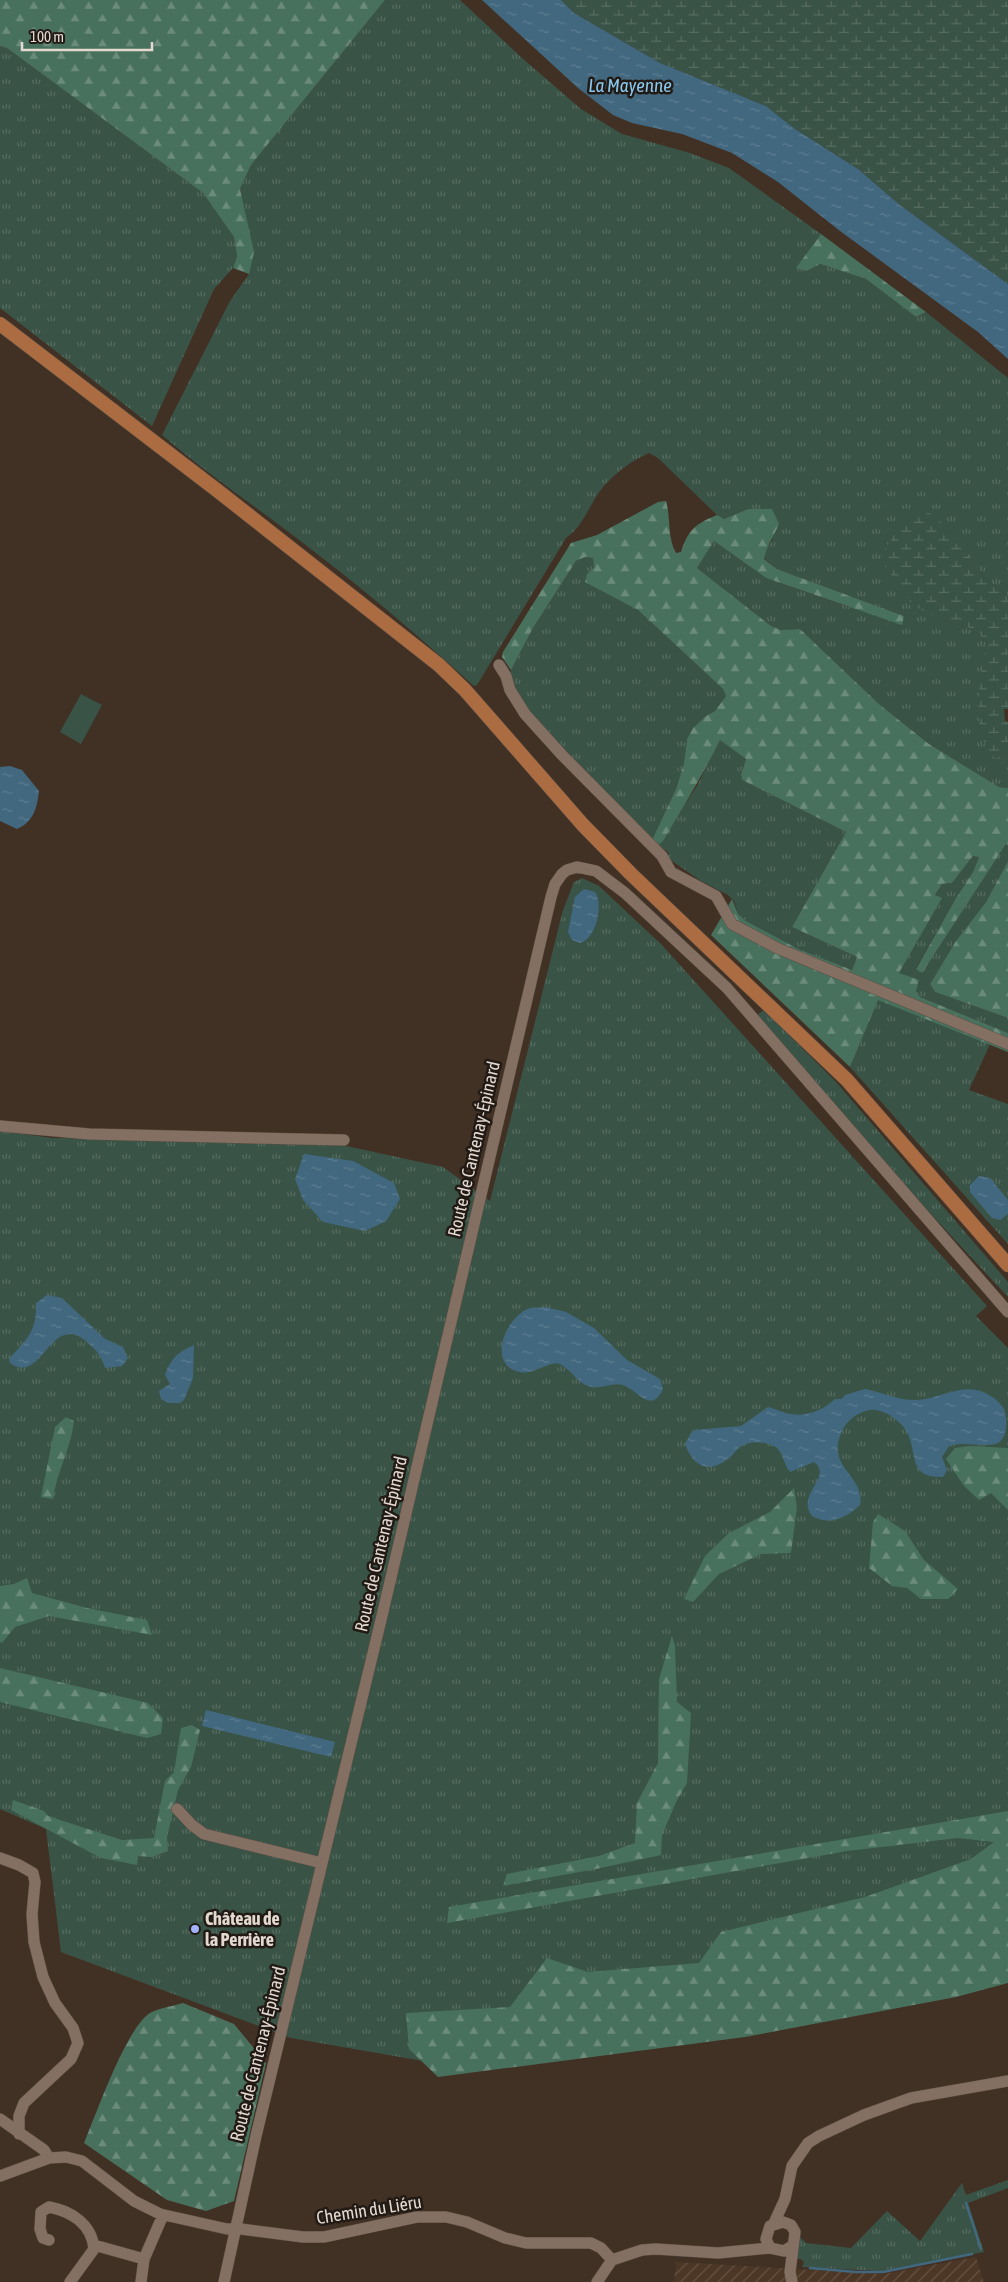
<svg xmlns="http://www.w3.org/2000/svg" width="1008" height="2282" font-family="'Asap Condensed',sans-serif">
	<style>
		.industrial { fill: url(#industrial-furrows) }
		.grass { fill: url(#grass-tufts) }
		.forest { fill: url(#forest-firs) }
		.wetland { fill: url(#wetland-marsh) }
		.pitch { fill: #395446 }
		.water { fill: url(#water-ripples) }
		.lines { fill: none; stroke-linecap: round; stroke-linejoin: round }
		.stream { stroke: #42687f; stroke-width: 2.5 }
		.minor-casing { stroke: #5c4e43; stroke-width: 12 }
		.major-casing { stroke: #5c4e43; stroke-width: 15 }
		.minor { stroke: #847062; stroke-width: 11 }
		.major { stroke: #ac6c42; stroke-width: 14 }
		.poi-dot { fill: #a2b2fd; stroke: #221a14; stroke-width: 2 }
		.labels { text-anchor: middle; stroke-width: 5; stroke-linejoin: round; paint-order: stroke }
		.street-label { font-size: 18px; fill: #e4d9d1; stroke: #221a14 }
		.poi-label { font-size: 18px; font-weight: bold; fill: #e4d9d1; stroke: #221a14; text-anchor: start }
		.water-label { font-size: 19px; font-style: italic; fill: #8acaf2; stroke: #221a14 }
	</style>
	<defs>
		<pattern id="industrial-furrows" width="10" height="10" patternUnits="userSpaceOnUse" patternTransform="scale(1.25)"><rect width="10" height="10" fill="#4c3625"/><path d="M-1 1l2-2M0 10L10 0M9 11l2-2" fill="none" stroke="#665244"/></pattern>
		<pattern id="grass-tufts" width="24" height="20" patternUnits="userSpaceOnUse" patternTransform="scale(1.25)"><rect width="24" height="20" fill="#395446"/><path d="M3 7l-1-3M5 7V3M7 7l1-3M15 17l-1-3M17 17v-4M19 17l1-3" fill="none" stroke="#566c60"/></pattern>
		<pattern id="forest-firs" width="22" height="20" patternUnits="userSpaceOnUse" patternTransform="scale(1.25)"><rect width="22" height="20" fill="#48715d"/><path d="M5 1l3.5 6h-7zM16 11l3.5 6h-7z" fill="#6b8b7b"/></pattern>
		<pattern id="wetland-marsh" width="20" height="14" patternUnits="userSpaceOnUse" patternTransform="scale(1.25)"><rect width="20" height="14" fill="#395446"/><path d="M1 5h8M5 5V1M11 12h8M15 12V8" fill="none" stroke="#566c60"/></pattern>
		<pattern id="water-ripples" width="26" height="14" patternUnits="userSpaceOnUse" patternTransform="scale(1.25)"><rect width="26" height="14" fill="#42687f"/><path d="M2 4q2-2 4 0t4 0M15 11q2-2 4 0t4 0" fill="none" stroke="#5d7d90"/></pattern>
	</defs>
	<rect width="100%" height="100%" fill="#413024"/>
	<path class="industrial" d="M 976,2257 L 984,2282 L 674,2282 L 676,2262 L 883,2274 Z"/>
	<path class="grass" d="M 385,0 L 460,0 L 522,58 L 581,109 L 622,134 L 690,153 L 729,168 L 821,234 L 797,268 L 807,271 L 820,264 L 866,279 L 916,317 L 926,312 L 1008,378 L 1008,597 L 984,577 L 968,553 L 884,565 L 892,576 L 944,621 L 968,627 L 987,640 L 982,681 L 1001,757 L 1008,752 L 1008,788 L 999,787 L 929,744 L 879,704 L 800,629 L 781,630 L 771,626 L 697,568 L 714,541 L 766,578 L 846,606 L 904,616 L 777,569 L 764,558 L 765,551 L 773,539 L 748,509 L 724,519 L 717,515 L 658,458 L 649,453 C 631,461 612,475 600,491 C 588,508 583,526 566,538 L 477,685 L 474,686 C 423,640 371,595 316,553 C 265,513 211,477 162,435 L 230,301 L 249,274 L 246,219 L 240,189 L 251,165 Z
		M 0,46 L 7,48 L 203,193 L 234,237 L 237,256 L 233,268 L 214,289 L 152,426 L 0,308 Z
		M 585,557 L 593,558 L 594,567 L 587,574 L 616,597 L 638,610 L 723,689 L 726,696 L 715,711 L 706,716 L 693,728 L 687,739 L 684,763 L 676,789 L 653,838 L 648,839 L 533,718 L 511,682 L 511,670 L 533,628 L 576,561 Z
		M 720,739 L 746,759 L 741,773 L 742,780 L 846,832 L 792,927 L 857,957 L 852,970 L 797,949 L 746,921 L 738,914 L 734,901 L 728,895 L 701,881 L 669,859 L 668,852 L 658,845 L 697,786 Z
		M 1006,844 L 1008,845 L 1008,861 L 986,902 L 956,941 L 930,984 L 935,992 L 1008,1018 L 1008,1033 L 920,997 L 916,991 L 899,973 L 941,899 L 935,895 L 942,884 L 952,883 L 973,856 L 979,857 L 973,872 L 956,898 L 916,968 L 922,972 Z
		M 582,878 L 599,886 L 662,945 L 987,1306 L 976,1316 L 1008,1348 L 1008,1960 L 423,2061 L 291,2038 L 61,1952 L 46,1829 L 0,1809 L 0,1131 L 53,1138 L 319,1140 L 443,1167 L 490,1201 L 563,910 L 574,882 Z
		M 878,999 L 990,1044 L 969,1090 L 1008,1104 L 1008,1244 L 850,1067 Z
		M 764,1010 L 836,1082 L 1008,1282 L 1008,1297 L 904,1185 L 757,1015 Z
		M 1008,2180 L 1008,2188 L 968,2203 L 984,2252 L 881,2271 L 802,2267 L 804,2262 L 801,2259 L 794,2259 L 795,2250 L 800,2237 L 806,2243 L 851,2248 L 887,2211 L 920,2241 L 962,2183 L 966,2195 Z"/>
	<path class="forest" d="M 0,0 L 385,0 L 251,165 L 240,189 L 254,252 L 249,274 L 233,268 L 237,256 L 234,237 L 203,193 L 7,48 L 0,46 Z
		M 821,234 L 926,312 L 916,317 L 866,279 L 820,264 L 807,271 L 796,268 Z
		M 666,501 C 671,518 667,537 676,553 L 681,552 C 688,530 695,524 717,515 L 724,519 L 748,509 L 772,509 L 779,524 C 774,536 766,547 764,559 L 777,569 L 904,616 L 902,625 L 766,578 L 714,541 L 697,568 L 771,626 L 781,630 L 800,629 L 879,704 L 929,744 L 999,787 L 1008,788 L 1008,845 L 1006,844 L 922,973 L 916,969 L 956,898 L 973,872 L 979,857 L 973,856 L 952,883 L 942,884 L 935,895 L 942,898 L 899,973 L 919,980 L 916,991 L 920,997 L 1008,1033 L 1008,1052 L 878,1000 L 850,1067 L 711,935 L 732,899 L 738,914 L 746,921 L 798,949 L 852,970 L 857,957 L 792,927 L 846,832 L 742,780 L 741,774 L 746,759 L 720,740 C 703,775 683,807 663,841 L 658,845 L 648,839 L 653,838 L 676,789 L 684,763 L 687,739 L 693,728 L 706,716 L 715,711 L 726,696 L 723,689 L 638,610 L 585,582 L 587,574 L 594,567 L 593,558 L 585,557 L 576,561 L 533,628 L 511,670 L 502,657 L 503,652 L 571,543 L 597,535 L 658,502 Z
		M 1008,861 L 1008,1018 L 935,992 L 930,984 L 956,941 L 986,902 Z
		M 66,1417 L 74,1421 C 71,1448 57,1471 53,1499 L 41,1497 L 55,1427 Z
		M 969,1446 L 1008,1448 L 1008,1510 L 991,1493 L 979,1500 L 964,1486 L 946,1459 L 955,1448 Z
		M 794,1488 L 797,1507 L 791,1553 L 761,1554 L 719,1574 L 693,1602 L 684,1599 L 705,1556 L 729,1533 L 770,1512 Z
		M 878,1514 L 905,1531 L 924,1560 L 958,1589 L 948,1599 L 921,1599 L 907,1588 L 892,1586 L 869,1568 L 873,1522 Z
		M 27,1578 L 32,1593 L 87,1608 L 147,1620 L 152,1635 L 49,1616 L 15,1627 L 2,1643 L 0,1642 L 0,1586 L 14,1584 Z
		M 672,1636 L 675,1646 L 677,1702 L 691,1713 L 687,1783 L 677,1800 L 662,1835 L 661,1855 L 596,1869 L 503,1886 L 507,1874 L 599,1856 L 635,1843 L 637,1803 L 658,1763 L 659,1679 Z
		M 0,1668 L 148,1703 L 163,1718 L 161,1734 L 147,1738 L 0,1702 Z
		M 192,1725 L 200,1730 L 191,1767 L 178,1790 L 167,1837 L 168,1851 L 152,1857 L 138,1856 L 137,1865 L 101,1858 L 11,1810 L 13,1800 L 44,1811 L 48,1816 L 122,1840 L 154,1838 L 165,1781 L 174,1772 L 181,1728 Z
		M 1008,1811 L 1008,1983 L 956,1997 L 745,2037 L 438,2077 L 409,2049 L 406,2013 L 510,2007 L 547,1958 L 588,1972 L 699,1963 L 721,1932 L 865,1897 L 971,1859 L 994,1842 L 958,1838 L 847,1851 L 447,1923 L 449,1907 Z
		M 183,2003 L 234,2024 L 266,2063 L 234,2201 L 206,2211 L 167,2200 L 84,2143 C 96,2115 126,2028 150,2013 C 159,2008 173,2006 183,2003 Z"/>
	<path class="wetland" d="M 561,0 L 1008,0 L 1008,284 L 900,205 L 858,169 L 795,129 L 766,106 L 660,63 L 574,13 Z
		M 915,512 L 930,513 L 946,527 L 968,553 L 984,577 L 1008,597 L 1008,709 L 1004,709 L 1005,721 L 1008,722 L 1008,752 L 1001,757 L 994,758 C 967,727 982,678 987,640 L 968,627 L 944,621 L 912,605 L 884,565 L 883,552 L 902,523 Z"/>
	<path class="pitch" d="M 81,694 L 102,705 L 81,744 L 60,732 Z"/>
	<path class="water" d="M 482,0 L 561,0 L 574,13 L 660,63 L 766,106 L 795,129 L 858,169 L 900,205 L 1008,284 L 1008,359 L 978,332 L 840,231 L 778,182 L 732,153 L 682,134 L 632,123 L 613,115 L 578,88 Z
		M 10,766 L 22,770 L 39,791 C 37,807 34,822 17,829 L 0,821 L 0,767 Z
		M 584,889 L 595,892 C 604,904 596,939 580,943 L 572,940 L 568,932 L 575,897 Z
		M 304,1154 L 353,1161 L 394,1183 L 400,1199 L 386,1221 L 365,1231 L 323,1222 L 303,1200 L 295,1179 Z
		M 979,1176 L 990,1178 L 1008,1200 L 1008,1214 L 1000,1220 L 992,1218 L 970,1192 L 970,1185 Z
		M 47,1295 L 62,1298 L 105,1339 L 123,1347 L 128,1358 L 122,1366 L 105,1368 C 102,1357 96,1350 88,1343 C 51,1308 42,1387 10,1363 L 9,1359 C 27,1339 37,1332 36,1303 Z
		M 545,1307 L 566,1312 L 594,1328 L 627,1360 L 660,1379 L 663,1389 C 651,1415 638,1390 623,1385 C 612,1382 600,1390 588,1386 C 576,1382 570,1367 557,1363 C 545,1364 531,1375 519,1372 C 486,1364 506,1316 530,1308 C 534,1307 541,1308 545,1307 Z
		M 194,1345 L 193,1378 L 184,1400 L 180,1403 L 168,1403 L 161,1399 L 159,1391 L 170,1384 L 165,1375 C 172,1357 177,1353 194,1345 Z
		M 865,1389 C 882,1392 899,1401 916,1400 C 936,1400 956,1386 976,1390 C 986,1392 998,1399 1004,1409 C 1008,1419 1008,1441 995,1444 C 980,1447 965,1441 949,1446 L 942,1457 L 947,1470 L 943,1477 C 907,1478 918,1453 907,1432 C 903,1425 897,1420 891,1416 C 885,1412 876,1409 869,1410 C 859,1412 849,1419 844,1427 C 822,1468 866,1474 860,1505 C 846,1518 830,1526 812,1516 C 795,1494 834,1477 814,1462 L 790,1472 C 784,1465 784,1455 777,1448 C 768,1441 749,1440 740,1447 C 736,1450 733,1455 729,1458 C 708,1475 693,1466 685,1444 L 691,1433 L 695,1430 L 741,1426 L 768,1407 C 776,1409 783,1413 791,1414 C 806,1417 824,1410 835,1399 L 842,1399 L 845,1395 Z
		M 206,1710 L 335,1742 L 331,1757 L 202,1726 Z"/>
	<g class="lines">
		<path class="stream" d="M 966,2203 L 981,2249
			M 810,2268 L 856,2272 L 883,2272 L 972,2254"/>
		<defs>
			<path id="minor" d="M 499,665 L 506,676 L 510,690 L 525,714 L 562,755 L 662,856 L 671,872 L 716,896 L 732,924 L 777,948 L 1008,1044
				M 0,1126 L 89,1134 L 344,1140
				M 177,1809 L 192,1825 L 204,1834 L 322,1863
				M 0,1858 L 19,1865 L 33,1873 L 35,1882 L 32,1914 L 34,1942 L 43,1977 L 55,2003 L 73,2028 L 78,2043 L 71,2059 L 24,2103 L 19,2116 L 19,2134
				M 0,2119 L 44,2150 L 49,2158 L 66,2157 L 82,2161 L 134,2201 L 160,2214 L 227,2229 L 241,2229 L 303,2237 L 324,2237 L 417,2217 L 446,2217 L 467,2222 L 505,2238 L 526,2243 L 591,2243 L 601,2248 L 612,2260 L 642,2250 L 656,2249 L 718,2253 L 770,2248
				M 0,2176 L 49,2158
				M 774,2223 L 785,2199 L 792,2166 L 808,2143 L 819,2136 L 864,2115 L 911,2098 L 1008,2081
				M 49,2240 L 43,2238 L 40,2229 L 41,2212 L 49,2207 C 71,2211 92,2224 94,2249 L 70,2282
				M 94,2245 L 144,2259
				M 141,2282 L 144,2259 L 163,2215
				M 224,2282 L 256,2136 L 381,1620 L 551,897 L 555,884 L 562,874 L 567,870 L 577,867 L 596,871 L 625,893 L 727,988 L 1008,1312
				M 597,2282 L 612,2260
				M 792,2282 L 790,2272 L 795,2232 L 791,2225 L 783,2222 L 770,2226 L 766,2239 L 770,2248 L 784,2251 L 792,2246"/>
			<path id="major" d="M 0,324 L 218,491 L 439,665 L 465,690 L 583,825 L 631,874 L 847,1080 L 1008,1265"/>
		</defs>
		<use href="#minor" class="minor-casing"/>
		<use href="#major" class="major-casing"/>
		<use href="#minor" class="minor"/>
		<use href="#major" class="major"/>
	</g>
	<circle class="poi-dot" cx="195" cy="1929" r="5"/>
	<g class="labels">
		<g class="street-label">
			<text transform="translate(474 1149) rotate(-77)" y="6">Route de Cantenay-Épinard</text>
			<text transform="translate(381 1544) rotate(-77)" y="6">Route de Cantenay-Épinard</text>
			<text transform="translate(258 2054) rotate(-76)" y="6">Route de Cantenay-Épinard</text>
			<text transform="translate(369 2210) rotate(-9)" y="6">Chemin du Liéru</text>
		</g>
		<g class="poi-label">
			<text x="205" y="1925">Château de<tspan x="205" dy="21">la Perrière</tspan></text>
		</g>
		<g class="water-label">
			<text x="630" y="92">La Mayenne</text>
		</g>
	</g>
	<path d="M22 42v8h130v-8" fill="none" stroke="#e4d9d1" stroke-width="2.5"/>
	<text x="30" y="42" font-size="15" fill="#e4d9d1" stroke="#221a14" stroke-width="4" paint-order="stroke">100 m</text>
</svg>
